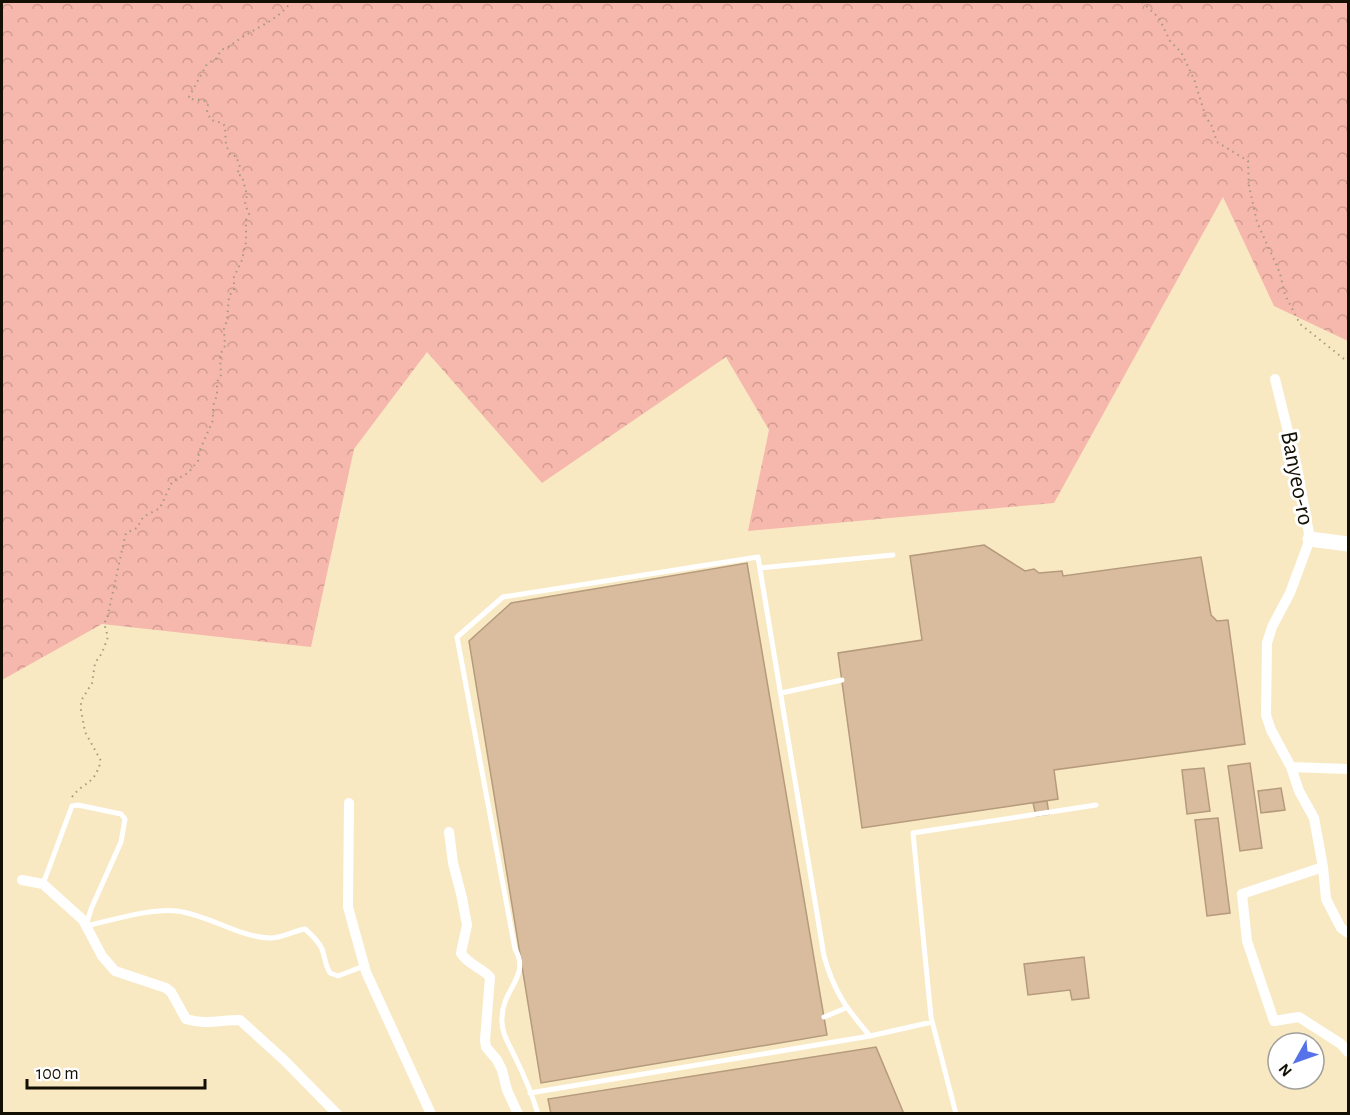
<svg xmlns="http://www.w3.org/2000/svg" width="1350" height="1115" font-family="'Alegreya Sans',sans-serif">
	<style>
		.forest { fill: url(#forest-crowns) }
		.building { fill: #d8bc9d; stroke: #b59a7c; stroke-width: 1.5 }
		.lines { fill: none; stroke-linecap: round; stroke-linejoin: round }
		.path { stroke: #a69b7e; stroke-width: 2; stroke-dasharray: 1.5 4.5; stroke-linecap: butt }
		.lane { stroke: #fff; stroke-width: 5 }
		.street { stroke: #fff; stroke-width: 10 }
		.secondary { stroke: #fff; stroke-width: 15 }
		.labels { text-anchor: middle; stroke-width: 6; stroke-linejoin: round; paint-order: stroke }
		.street-label { font-size: 24px; fill: #140f03; stroke: #fff }
	</style>
	<defs>
		<pattern id="forest-crowns" width="20" height="18" patternUnits="userSpaceOnUse" patternTransform="scale(1.5)"><rect width="20" height="18" fill="#f6b7ac"/><path d="M2 6a3 3 0 1 1 6 0M12 15a3 3 0 1 1 6 0" fill="none" stroke="#d29c92"/></pattern>
	</defs>
	<rect width="100%" height="100%" fill="#f8e9c3"/>
	<path class="forest" d="M 2,2 L 1348,2 L 1348,341 L 1274,306 L 1223,197 L 1054,503 L 748,531 L 769,430 L 726,357 L 542,483 L 427,352 L 354,449 L 311,647 L 102,624 L 2,680 Z"/>
	<path class="building" d="M 984,545 L 1025,571 L 1034,569 L 1039,573 L 1062,571 L 1063,576 L 1201,557 L 1211,615 L 1217,621 L 1228,620 L 1245,744 L 1054,770 L 1058,799 L 862,828 L 838,653 L 922,640 L 910,556 Z
		M 747,563 L 827,1035 L 541,1083 L 469,641 L 511,603 Z
		M 1250,763 L 1262,848 L 1240,851 L 1228,766 Z
		M 1204,768 L 1210,811 L 1187,814 L 1182,770 Z
		M 1281,788 L 1285,810 L 1261,813 L 1258,791 Z
		M 1047,801 L 1049,814 L 1036,816 L 1033,803 Z
		M 1218,818 L 1230,913 L 1207,916 L 1195,820 Z
		M 1084,957 L 1089,998 L 1072,1000 L 1070,990 L 1028,995 L 1024,964 Z
		M 876,1047 L 904,1114 L 551,1114 L 548,1099 Z"/>
	<g class="lines">
		<path class="path" d="M 1142,2 L 1159,18 L 1170,41 L 1181,52 L 1194,79 L 1206,118 L 1211,124 L 1217,142 L 1248,161 L 1249,186 L 1257,222 L 1280,273 L 1285,295 L 1300,324 L 1348,362
			M 72,797 C 85,780 93,787 101,761 L 85,732 L 81,710 L 81,701 L 92,683 L 95,663 L 102,653 L 108,637 L 104,623 L 107,619 L 124,541 L 126,533 L 137,528 L 143,517 L 160,508 L 172,482 L 188,473 L 198,461 L 199,452 L 213,420 L 213,406 L 217,395 L 217,382 L 221,375 L 220,355 L 225,346 L 224,329 L 227,320 L 229,296 L 234,290 L 234,277 L 242,260 L 246,242 L 246,220 L 249,214 L 245,204 L 247,195 L 242,176 L 237,174 L 240,167 L 236,156 L 231,156 L 226,145 L 225,126 L 222,123 L 211,120 L 207,112 L 208,104 L 203,100 L 189,99 L 189,97 L 207,64 L 217,58 L 221,50 C 230,47 233,43 241,38 C 258,27 279,19 291,2"/>
		<path class="lane" d="M 760,568 L 893,555
			M 781,693 L 842,680
			M 43,884 L 72,806 L 78,805 L 121,814 L 125,819 L 121,842 L 91,909 L 86,926 C 113,920 150,908 177,911 C 209,915 238,937 270,938 C 282,938 293,931 305,929 C 312,935 318,941 322,949 C 325,957 325,965 330,973 L 338,976 L 364,966
			M 824,1017 L 846,1008
			M 530,1093 L 870,1036 L 932,1022
			M 538,1114 C 532,1094 524,1075 515,1057 C 509,1044 501,1033 502,1018 C 502,989 531,976 515,949 L 457,637 L 503,597 L 758,557 L 824,956 C 834,992 846,1008 870,1036
			M 956,1114 L 931,1017 L 913,833 L 1096,805"/>
		<path class="street" d="M 1275,379 L 1297,468 L 1310,539 L 1290,593 L 1272,627 L 1267,643 L 1266,715 L 1271,730 L 1291,767 L 1299,791 L 1314,818 L 1323,867 L 1326,899 L 1341,928 L 1348,933
			M 1291,767 L 1348,769
			M 349,803 L 348,907 L 366,972 L 431,1114
			M 449,832 L 453,863 L 462,898 L 467,925 L 461,953 C 467,964 481,967 490,977 L 485,1040 L 486,1047 L 497,1060 L 502,1070 L 507,1090 L 518,1114
			M 1323,867 L 1242,894 L 1247,941 L 1274,1021 L 1299,1017 L 1341,1044 L 1348,1052
			M 22,880 L 43,884 L 83,920 L 102,956 L 115,971 L 166,988 L 171,992 L 186,1019 C 205,1025 220,1020 240,1020 L 284,1060 L 337,1114"/>
		<path class="secondary" d="M 1310,539 L 1348,544"/>
	</g>
	<g class="labels">
		<g class="street-label">
			<text transform="translate(1298 478) rotate(79)" y="8">Banyeo-ro</text>
		</g>
	</g>
	<rect width="1350" height="1115" fill="none" stroke="#140f03" stroke-width="6"/>
	<g transform="translate(1296 1061) rotate(230)"><circle r="28" fill="#ffffff" stroke="#a19f9a" stroke-width="1.5"/>
	<path d="M0-4.5L10 22L0 15L-10 22Z" fill="#5572e8"/>
	<text y="-9" font-size="16" font-weight="bold" text-anchor="middle" fill="#140f03">N</text>
	</g>
	<path d="M27 1079v9h178v-9" fill="none" stroke="#140f03" stroke-width="3"/>
	<text x="36" y="1079" font-size="18" fill="#140f03" stroke="#ffffff" stroke-width="4.5" paint-order="stroke">100 m</text>
</svg>
